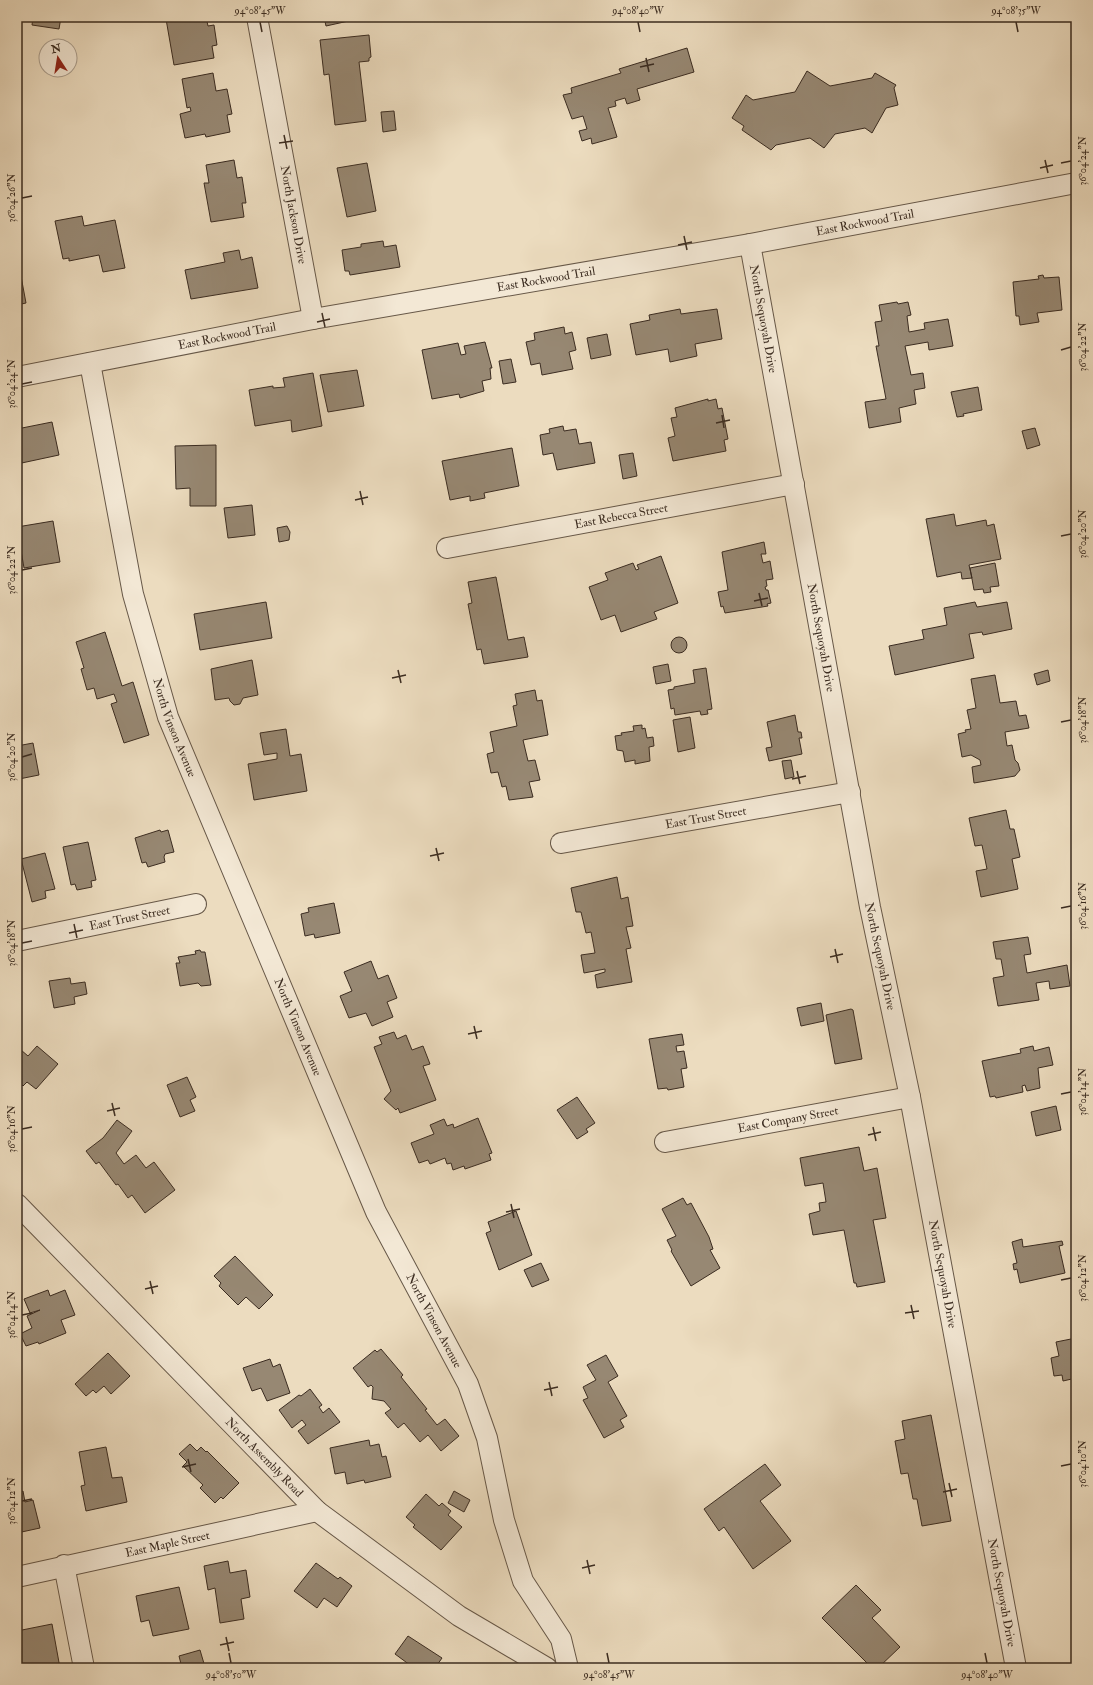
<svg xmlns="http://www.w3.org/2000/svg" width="1093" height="1685" font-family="'IM FELL Double Pica',serif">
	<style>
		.building { fill: #978873; stroke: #3b2c21 }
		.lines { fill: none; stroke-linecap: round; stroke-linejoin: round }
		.street-casing { stroke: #675848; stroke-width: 22 }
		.street { stroke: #f3e8d5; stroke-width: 20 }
		.ticks { fill: none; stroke: #3b2c21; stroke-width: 1.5 }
		.labels { text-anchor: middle; stroke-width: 4; stroke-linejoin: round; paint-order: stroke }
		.street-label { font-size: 12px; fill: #3b2c21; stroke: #f3e8d5 }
		.neatline { fill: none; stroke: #3b2c21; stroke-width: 1.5 }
		.ticks-label { font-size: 10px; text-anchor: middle; fill: #3b2c21 }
	</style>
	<rect width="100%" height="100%" fill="#ecdcbf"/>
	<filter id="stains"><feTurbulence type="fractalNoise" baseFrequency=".005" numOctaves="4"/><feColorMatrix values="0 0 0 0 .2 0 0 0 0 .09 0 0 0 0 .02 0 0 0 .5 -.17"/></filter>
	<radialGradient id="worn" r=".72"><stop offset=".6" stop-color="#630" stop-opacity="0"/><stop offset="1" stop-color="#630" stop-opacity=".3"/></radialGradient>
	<path class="building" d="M 33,17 L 61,17 L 59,29 L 32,25 Z
		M 206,17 L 208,26 L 214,25 L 217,45 L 212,46 L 214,58 L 174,65 L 166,19 L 174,17 Z
		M 324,17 L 353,17 L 353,20 L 326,26 Z
		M 369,35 L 371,57 L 369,58 L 369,61 L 359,62 L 366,121 L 335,125 L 329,74 L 324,75 L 320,40 Z
		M 687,48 L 694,72 L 637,89 L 640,100 L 627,104 L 625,98 L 615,101 L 616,106 L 608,108 L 617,137 L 592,144 L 591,138 L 582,141 L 579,131 L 587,129 L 583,116 L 572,119 L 563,95 L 572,93 L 571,88 L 621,73 L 619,69 Z
		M 807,71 L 830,86 L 872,78 L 875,73 L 896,85 L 894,88 L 898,105 L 886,108 L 872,133 L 865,128 L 835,134 L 824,148 L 810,138 L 776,145 L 771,150 L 742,130 L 744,126 L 732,118 L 746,95 L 753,100 L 795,92 Z
		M 213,73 L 216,91 L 227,89 L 232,114 L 227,115 L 230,132 L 206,137 L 205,134 L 185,138 L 180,114 L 191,111 L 190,107 L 187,108 L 182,79 Z
		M 394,111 L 396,130 L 383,132 L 381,112 Z
		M 234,160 L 237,178 L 242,177 L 246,203 L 242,203 L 244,217 L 211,222 L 204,183 L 209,183 L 206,165 Z
		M 367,163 L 376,211 L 347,217 L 337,168 Z
		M 82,216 L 84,226 L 115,220 L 125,268 L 103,272 L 99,255 L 69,261 L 69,258 L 63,259 L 55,221 Z
		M 383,241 L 384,247 L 396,245 L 400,267 L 350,275 L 349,271 L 345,271 L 342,250 L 361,247 L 361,244 Z
		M 239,250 L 241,260 L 252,257 L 258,288 L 191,299 L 185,270 L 225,262 L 223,253 Z
		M 17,255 L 26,303 L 17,305 Z
		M 1043,275 L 1044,278 L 1059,277 L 1062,310 L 1037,313 L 1039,322 L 1020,325 L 1019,316 L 1016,316 L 1013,282 L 1039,279 L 1038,276 Z
		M 897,302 L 898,304 L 908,302 L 911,315 L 907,316 L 909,332 L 925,329 L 924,323 L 948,319 L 953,346 L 929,350 L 928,342 L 905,346 L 911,375 L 923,373 L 925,388 L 914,390 L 916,404 L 899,408 L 901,422 L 869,428 L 865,402 L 886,399 L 876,346 L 879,346 L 875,322 L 882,321 L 879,305 Z
		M 680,309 L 681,314 L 717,309 L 722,339 L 695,344 L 697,356 L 670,362 L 668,349 L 636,355 L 630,324 L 650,320 L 649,315 Z
		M 564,327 L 565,334 L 572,332 L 576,350 L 569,352 L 573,369 L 542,375 L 540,363 L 531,365 L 526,342 L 535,340 L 534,333 Z
		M 607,334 L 611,355 L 591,359 L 587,338 Z
		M 485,342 L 492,368 L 490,368 L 491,379 L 482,381 L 484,391 L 460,398 L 459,394 L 432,399 L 422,350 L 458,343 L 461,355 L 466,354 L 464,346 Z
		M 511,359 L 516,382 L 503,384 L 499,361 Z
		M 357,370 L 364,406 L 328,412 L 320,375 Z
		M 313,373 L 322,426 L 292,432 L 291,420 L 255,426 L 249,390 L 273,386 L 273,388 L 285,387 L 283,378 Z
		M 978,387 L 982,410 L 963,414 L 964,416 L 957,417 L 951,392 Z
		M 708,399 L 708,401 L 716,399 L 718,409 L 722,408 L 728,439 L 724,440 L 726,451 L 673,461 L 668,438 L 675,436 L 671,418 L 677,417 L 675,408 Z
		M 52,422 L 59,455 L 17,464 L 17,429 Z
		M 563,426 L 564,431 L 576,429 L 579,444 L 591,442 L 595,463 L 557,470 L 553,453 L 543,455 L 540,435 L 550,433 L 549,429 Z
		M 1035,428 L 1040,445 L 1027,449 L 1022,431 Z
		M 216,445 L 216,506 L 190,506 L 190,488 L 176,489 L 175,446 Z
		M 512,448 L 519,486 L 484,493 L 485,498 L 470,501 L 470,496 L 450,500 L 442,461 Z
		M 633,453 L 637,476 L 623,479 L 619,455 Z
		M 252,505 L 255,535 L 228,538 L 224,508 Z
		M 954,514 L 956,526 L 986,520 L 987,526 L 994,524 L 1001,559 L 969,565 L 972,578 L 962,579 L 961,572 L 937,577 L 926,519 Z
		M 53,521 L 60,562 L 24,568 L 17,527 Z
		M 287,526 L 290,532 L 289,540 L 279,542 L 277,528 Z
		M 764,542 L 766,554 L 761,554 L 763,563 L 770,561 L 773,579 L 766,580 L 767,586 L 765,587 L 766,590 L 768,590 L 771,603 L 767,604 L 768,606 L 725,613 L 723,606 L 721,607 L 718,592 L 728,590 L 722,552 Z
		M 661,556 L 678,603 L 654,612 L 657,619 L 621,632 L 615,615 L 601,620 L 589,587 L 608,580 L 605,573 L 633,563 L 636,570 L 639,569 L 637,565 Z
		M 995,563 L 999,586 L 990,587 L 991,592 L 984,593 L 983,589 L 974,590 L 970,568 Z
		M 496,577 L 508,640 L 524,637 L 528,657 L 484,664 L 481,649 L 477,650 L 468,604 L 472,603 L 468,582 Z
		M 266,602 L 272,638 L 200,650 L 194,614 Z
		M 975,602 L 977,607 L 1007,602 L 1012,629 L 983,635 L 982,632 L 969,634 L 974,658 L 895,675 L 889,646 L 924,639 L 922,630 L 947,625 L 944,608 Z
		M 105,632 L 122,686 L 133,682 L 149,735 L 124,743 L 111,704 L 117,702 L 114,694 L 97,699 L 94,688 L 87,690 L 81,669 L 84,668 L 76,642 Z
		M671 645a8 8 0 1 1 16 0a8 8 0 1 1-16 0Z
		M 252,660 L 258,695 L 243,698 L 240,704 L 234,705 L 230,701 L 229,698 L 215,700 L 211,669 Z
		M 668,664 L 671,681 L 656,684 L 653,667 Z
		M 706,668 L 712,709 L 707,710 L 708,714 L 701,715 L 700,711 L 675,715 L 674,708 L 671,709 L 668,690 L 674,689 L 674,687 L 695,683 L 693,670 Z
		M 1048,670 L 1050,681 L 1037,685 L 1034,674 Z
		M 995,675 L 1000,703 L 1016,701 L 1019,716 L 1026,715 L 1029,728 L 1005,732 L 1007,746 L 1012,745 L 1015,760 L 1018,763 L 1020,770 L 1015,776 L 974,783 L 972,767 L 981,765 L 980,760 L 971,755 L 962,757 L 958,734 L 966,732 L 965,730 L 971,729 L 967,710 L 976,708 L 971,679 Z
		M 535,690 L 537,701 L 542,700 L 548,735 L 523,740 L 528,761 L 535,760 L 540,780 L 529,782 L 533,797 L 509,800 L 506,786 L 502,787 L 498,772 L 491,773 L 487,754 L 494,752 L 490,732 L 517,726 L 513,706 L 517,705 L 515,694 Z
		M 795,715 L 798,732 L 801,732 L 802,738 L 799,738 L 802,754 L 769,761 L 766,748 L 772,747 L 767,722 Z
		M 690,717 L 695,748 L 678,752 L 673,720 Z
		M 642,725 L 642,729 L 645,728 L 647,738 L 653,737 L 654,746 L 649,747 L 650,761 L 635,764 L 635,760 L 625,762 L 623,751 L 617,750 L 615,736 L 622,735 L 621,733 L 634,731 L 633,726 Z
		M 286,729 L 290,756 L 301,754 L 307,791 L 254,800 L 248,764 L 277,759 L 277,753 L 264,755 L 260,733 Z
		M 33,743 L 39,775 L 19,779 L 17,766 L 17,746 Z
		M 791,760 L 794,777 L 785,779 L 782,761 Z
		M 1006,810 L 1010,829 L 1014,829 L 1020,857 L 1012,859 L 1018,889 L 981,897 L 976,871 L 987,869 L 982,845 L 975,846 L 969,818 Z
		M 160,830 L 161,832 L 168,830 L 174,852 L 165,854 L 164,857 L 165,862 L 148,867 L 146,862 L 142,863 L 135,838 Z
		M 88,842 L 96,880 L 91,881 L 92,887 L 77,890 L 75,884 L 71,885 L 63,847 Z
		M 45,853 L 55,889 L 45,891 L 46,898 L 32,902 L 21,859 Z
		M 617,877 L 621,899 L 628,897 L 633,926 L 626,927 L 631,948 L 626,949 L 632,982 L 597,988 L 595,975 L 605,972 L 605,969 L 584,973 L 581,955 L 595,953 L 591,932 L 586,933 L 581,912 L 576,912 L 571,888 Z
		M 334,903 L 340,933 L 315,938 L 314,934 L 305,936 L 301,914 L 309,912 L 308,908 Z
		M 1028,937 L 1031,954 L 1024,955 L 1027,973 L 1067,965 L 1070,986 L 1050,989 L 1049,981 L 1036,983 L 1039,1000 L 998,1006 L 993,978 L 1004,976 L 1001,959 L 996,959 L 993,942 Z
		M 200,950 L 201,952 L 205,952 L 211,985 L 201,986 L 198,983 L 180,986 L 176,963 L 180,963 L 178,957 L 196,954 L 195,951 Z
		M 371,961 L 378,979 L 388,975 L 397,998 L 387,1002 L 393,1017 L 372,1026 L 366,1013 L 349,1018 L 340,996 L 352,991 L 344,972 Z
		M 70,978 L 71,984 L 85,982 L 87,994 L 74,997 L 75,1004 L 54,1008 L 49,981 Z
		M 821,1003 L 824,1021 L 801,1026 L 797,1008 Z
		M 851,1009 L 853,1010 L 862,1059 L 835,1064 L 826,1015 Z
		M 394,1032 L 397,1039 L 406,1035 L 412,1050 L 423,1046 L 430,1064 L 423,1066 L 436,1100 L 400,1113 L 398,1108 L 396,1110 L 384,1099 L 391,1091 L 374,1047 L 382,1044 L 379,1037 Z
		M 682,1034 L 684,1045 L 676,1046 L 677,1052 L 684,1051 L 687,1068 L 681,1069 L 684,1087 L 668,1090 L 667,1088 L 658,1089 L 649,1039 Z
		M 37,1046 L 58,1064 L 36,1089 L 27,1082 L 23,1086 L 18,1081 L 21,1077 L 17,1073 L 17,1055 L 21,1050 L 28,1056 Z
		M 1033,1046 L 1034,1051 L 1049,1047 L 1053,1065 L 1038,1068 L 1040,1088 L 1027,1091 L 1025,1085 L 1022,1086 L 1023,1092 L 996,1098 L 995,1096 L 990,1097 L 982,1061 L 1021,1053 L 1020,1049 Z
		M 187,1077 L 196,1097 L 190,1100 L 195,1111 L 180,1117 L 167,1085 Z
		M 577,1097 L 595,1123 L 586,1129 L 588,1132 L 577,1139 L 557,1110 Z
		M 1056,1106 L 1061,1130 L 1036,1136 L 1031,1112 Z
		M 478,1118 L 492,1153 L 489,1154 L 491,1160 L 465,1169 L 464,1166 L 453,1170 L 451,1163 L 447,1164 L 445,1158 L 430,1164 L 428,1160 L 419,1163 L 411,1143 L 434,1134 L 430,1125 L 444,1119 L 447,1126 L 453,1124 L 454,1128 Z
		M 117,1120 L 132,1131 L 116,1153 L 124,1164 L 136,1155 L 146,1168 L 154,1162 L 175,1190 L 145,1213 L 132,1195 L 128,1198 L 118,1184 L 116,1185 L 99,1162 L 96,1164 L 86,1151 L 103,1138 Z
		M 859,1147 L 864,1171 L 877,1168 L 886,1218 L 873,1220 L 885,1282 L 857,1287 L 856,1283 L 854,1283 L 844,1230 L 813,1235 L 809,1214 L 820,1211 L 819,1203 L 826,1202 L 823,1183 L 805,1186 L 800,1158 Z
		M 683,1198 L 687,1205 L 691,1203 L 709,1237 L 713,1249 L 710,1250 L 720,1268 L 691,1286 L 671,1251 L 672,1250 L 667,1240 L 676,1236 L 662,1209 Z
		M 516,1211 L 532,1255 L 499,1270 L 486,1233 L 491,1231 L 488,1222 Z
		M 1022,1239 L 1023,1247 L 1062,1241 L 1063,1245 L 1059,1246 L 1065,1273 L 1020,1283 L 1017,1269 L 1014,1270 L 1013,1264 L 1017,1263 L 1012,1242 Z
		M 235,1256 L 273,1295 L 259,1309 L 246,1297 L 238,1305 L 219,1286 L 221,1283 L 214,1276 Z
		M 541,1263 L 549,1280 L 532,1287 L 524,1270 Z
		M 48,1290 L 50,1296 L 65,1290 L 75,1315 L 61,1320 L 66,1333 L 39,1344 L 38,1342 L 26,1346 L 20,1334 L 32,1328 L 27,1316 L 40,1310 L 30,1313 L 24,1299 Z
		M 1076,1338 L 1076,1378 L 1063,1381 L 1062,1375 L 1054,1376 L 1051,1358 L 1059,1356 L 1056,1342 Z
		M 381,1349 L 403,1375 L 401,1377 L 427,1409 L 425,1410 L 437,1425 L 445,1419 L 459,1436 L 441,1451 L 428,1435 L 420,1442 L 404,1423 L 398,1428 L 385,1413 L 391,1409 L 384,1401 L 372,1399 L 373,1387 L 371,1385 L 368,1387 L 353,1368 L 375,1350 L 377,1352 Z
		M 108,1353 L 130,1376 L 111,1394 L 104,1386 L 96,1393 L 93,1390 L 86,1396 L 75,1384 Z
		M 606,1355 L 618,1376 L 608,1382 L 627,1416 L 620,1420 L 624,1427 L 604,1438 L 583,1400 L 588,1398 L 583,1387 L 596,1380 L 587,1365 Z
		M 270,1359 L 273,1367 L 280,1364 L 290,1393 L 267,1401 L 261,1388 L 252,1391 L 243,1368 Z
		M 310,1389 L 322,1405 L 319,1407 L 323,1413 L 329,1408 L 340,1422 L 308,1444 L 298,1431 L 306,1425 L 302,1420 L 292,1428 L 279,1410 L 299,1395 L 301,1396 Z
		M 931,1415 L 951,1521 L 922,1526 L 917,1499 L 913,1499 L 908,1473 L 901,1474 L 895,1441 L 905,1439 L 902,1421 Z
		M 369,1440 L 370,1446 L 379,1444 L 382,1457 L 386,1456 L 391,1477 L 365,1483 L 364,1480 L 347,1484 L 345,1472 L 335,1474 L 330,1448 Z
		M 190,1444 L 197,1451 L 201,1447 L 206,1452 L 207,1451 L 239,1483 L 223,1499 L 221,1497 L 215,1503 L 200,1488 L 203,1485 L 183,1466 L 187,1462 L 179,1454 Z
		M 106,1447 L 112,1478 L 122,1477 L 127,1502 L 86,1511 L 81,1486 L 85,1485 L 79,1452 Z
		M 765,1464 L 781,1485 L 760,1501 L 791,1541 L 753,1569 L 724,1527 L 719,1531 L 704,1509 Z
		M 23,1491 L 25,1502 L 33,1500 L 40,1528 L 17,1533 L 17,1493 Z
		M 454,1491 L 470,1500 L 464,1512 L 448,1503 Z
		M 426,1494 L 439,1506 L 442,1503 L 451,1511 L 448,1515 L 462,1527 L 441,1550 L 413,1527 L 415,1525 L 406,1517 Z
		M 228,1561 L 230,1573 L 246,1570 L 250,1597 L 241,1599 L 244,1619 L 220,1623 L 215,1588 L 208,1590 L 204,1566 Z
		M 316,1563 L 338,1579 L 340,1577 L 352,1586 L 337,1607 L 324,1598 L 317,1608 L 294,1591 Z
		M 856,1585 L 881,1610 L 872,1618 L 900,1647 L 878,1668 L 872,1668 L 822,1618 Z
		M 179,1587 L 189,1629 L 153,1636 L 149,1620 L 141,1622 L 136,1596 Z
		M 52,1624 L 60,1668 L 17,1668 L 17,1631 Z
		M 408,1636 L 442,1658 L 435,1668 L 414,1668 L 395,1654 Z
		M 200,1650 L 205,1667 L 182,1668 L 179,1656 Z"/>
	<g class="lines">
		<defs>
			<g id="street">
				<path id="s1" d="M 257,17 L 313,319"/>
				<path id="s2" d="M 750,244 L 870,907 L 910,1097 L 1016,1668"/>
				<path id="s3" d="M 90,363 L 133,594 L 168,717 L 376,1212 L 468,1384 L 487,1438 L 504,1520 L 523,1581 L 561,1639 L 568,1668"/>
				<path id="s4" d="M 17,377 L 313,319 L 750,244 L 1076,183"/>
				<path id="s5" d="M 447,548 L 794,484"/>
				<path id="s6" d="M 561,843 L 850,792"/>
				<path id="s7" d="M 17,941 L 196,904"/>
				<path id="s8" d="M 665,1142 L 910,1097"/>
				<path id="s9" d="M 17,1204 L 317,1511 L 459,1616 L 547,1668"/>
				<path d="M 64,1565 L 84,1668"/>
				<path id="s10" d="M 17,1577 L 317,1511"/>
			</g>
		</defs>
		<use href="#street" class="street-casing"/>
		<use href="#street" class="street"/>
	</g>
	<path class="ticks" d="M 260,22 L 262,32M 638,22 L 640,32M 1016,22 L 1018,32M 646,58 L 649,72M 640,67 L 654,64M 284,135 L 287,149M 279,143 L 293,141M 1045,160 L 1048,173M 1061,163 L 1071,161M 1040,168 L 1053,165M 22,198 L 32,196M 684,236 L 687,250M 678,245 L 692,242M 322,313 L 325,327M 317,322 L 330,319M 1061,350 L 1071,347M 22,384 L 32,382M 722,415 L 724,428M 716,423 L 730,420M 360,491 L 363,505M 355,500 L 368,497M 1061,536 L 1071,534M 22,570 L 32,568M 759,593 L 762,606M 754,601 L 768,598M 398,670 L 401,683M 392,678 L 406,675M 1061,722 L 1071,720M 22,757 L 32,754M 797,771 L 800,784M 792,779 L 806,776M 436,848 L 439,861M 430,856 L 444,853M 1061,908 L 1071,906M 74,924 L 77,938M 69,933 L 83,930M 22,943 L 32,941M 835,949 L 838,963M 830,957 L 843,954M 474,1026 L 477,1039M 468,1034 L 482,1031M 1061,1094 L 1071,1092M 112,1103 L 115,1116M 107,1111 L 120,1108M 873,1127 L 876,1141M 22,1129 L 32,1127M 868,1135 L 881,1132M 511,1204 L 514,1218M 506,1212 L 520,1209M 1061,1280 L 1071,1278M 150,1281 L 153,1294M 145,1289 L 158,1286M 911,1305 L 914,1319M 905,1313 L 919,1311M 22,1315 L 32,1313M 549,1382 L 552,1396M 544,1390 L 558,1387M 188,1459 L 191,1472M 1061,1466 L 1071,1464M 182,1467 L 196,1464M 949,1483 L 952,1497M 943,1492 L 957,1489M 22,1501 L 32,1499M 587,1560 L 590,1574M 582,1568 L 595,1565M 226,1637 L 229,1651M 220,1645 L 234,1642M 229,1653 L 231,1663M 607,1653 L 609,1663M 985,1653 L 987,1663"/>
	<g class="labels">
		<g class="street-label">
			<text dy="4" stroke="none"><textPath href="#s1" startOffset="201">North Jackson Drive</textPath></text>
			<text dy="4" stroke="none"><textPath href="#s4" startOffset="862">East Rockwood Trail</textPath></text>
			<text dy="4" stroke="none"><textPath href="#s4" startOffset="538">East Rockwood Trail</textPath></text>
			<text dy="4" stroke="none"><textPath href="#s2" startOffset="76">North Sequoyah Drive</textPath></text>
			<text dy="4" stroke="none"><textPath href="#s4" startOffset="214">East Rockwood Trail</textPath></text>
			<text dy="4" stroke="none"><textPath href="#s5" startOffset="177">East Rebecca Street</textPath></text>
			<text dy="4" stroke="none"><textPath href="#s2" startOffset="400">North Sequoyah Drive</textPath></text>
			<text dy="4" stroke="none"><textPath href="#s3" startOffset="375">North Vinson Avenue</textPath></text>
			<text dy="4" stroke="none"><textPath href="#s6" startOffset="147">East Trust Street</textPath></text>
			<text dy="4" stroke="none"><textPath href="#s7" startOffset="115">East Trust Street</textPath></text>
			<text dy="4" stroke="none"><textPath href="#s2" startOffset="724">North Sequoyah Drive</textPath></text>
			<text dy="4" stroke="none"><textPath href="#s3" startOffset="699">North Vinson Avenue</textPath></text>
			<text dy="4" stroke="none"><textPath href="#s8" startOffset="125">East Company Street</textPath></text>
			<text dy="4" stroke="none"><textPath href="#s2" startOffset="1048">North Sequoyah Drive</textPath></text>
			<text dy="4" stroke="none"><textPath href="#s3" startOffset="1023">North Vinson Avenue</textPath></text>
			<text dy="4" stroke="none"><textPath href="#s9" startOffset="354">North Assembly Road</textPath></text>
			<text dy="4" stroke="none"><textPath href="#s10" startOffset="154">East Maple Street</textPath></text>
			<text dy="4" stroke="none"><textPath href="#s2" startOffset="1372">North Sequoyah Drive</textPath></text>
		</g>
	</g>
	<rect width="1093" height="1685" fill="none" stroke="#ecdcbf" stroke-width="44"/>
	<g transform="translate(58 58) rotate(348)"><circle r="19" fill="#f3e8d5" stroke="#a99d8d"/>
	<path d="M0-3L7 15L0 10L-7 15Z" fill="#8f2418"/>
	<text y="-6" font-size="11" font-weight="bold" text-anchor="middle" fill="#3b2c21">N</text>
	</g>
	<rect x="22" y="22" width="1049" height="1641" class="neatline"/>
	<g class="ticks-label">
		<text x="260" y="14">94°08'45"W</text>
		<text x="638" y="14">94°08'40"W</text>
		<text x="1016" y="14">94°08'35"W</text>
		<text transform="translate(1082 161) rotate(-90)" y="4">36°04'24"N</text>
		<text transform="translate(11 198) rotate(-90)" y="4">36°04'26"N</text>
		<text transform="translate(1082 347) rotate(-90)" y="4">36°04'22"N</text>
		<text transform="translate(11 384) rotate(-90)" y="4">36°04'24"N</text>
		<text transform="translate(1082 534) rotate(-90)" y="4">36°04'20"N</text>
		<text transform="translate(11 570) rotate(-90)" y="4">36°04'22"N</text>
		<text transform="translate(1082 720) rotate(-90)" y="4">36°04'18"N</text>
		<text transform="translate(11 757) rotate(-90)" y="4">36°04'20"N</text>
		<text transform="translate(1082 906) rotate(-90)" y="4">36°04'16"N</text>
		<text transform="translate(11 943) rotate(-90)" y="4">36°04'18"N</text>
		<text transform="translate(1082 1092) rotate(-90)" y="4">36°04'14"N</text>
		<text transform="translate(11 1129) rotate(-90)" y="4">36°04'16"N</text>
		<text transform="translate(1082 1278) rotate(-90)" y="4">36°04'12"N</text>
		<text transform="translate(11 1315) rotate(-90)" y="4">36°04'14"N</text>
		<text transform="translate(1082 1464) rotate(-90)" y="4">36°04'10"N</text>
		<text transform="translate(11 1501) rotate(-90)" y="4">36°04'12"N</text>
		<text x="231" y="1678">94°08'50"W</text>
		<text x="609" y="1678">94°08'45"W</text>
		<text x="987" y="1678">94°08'40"W</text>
	</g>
	<rect width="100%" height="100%" filter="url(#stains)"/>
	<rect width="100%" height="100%" fill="url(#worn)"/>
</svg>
